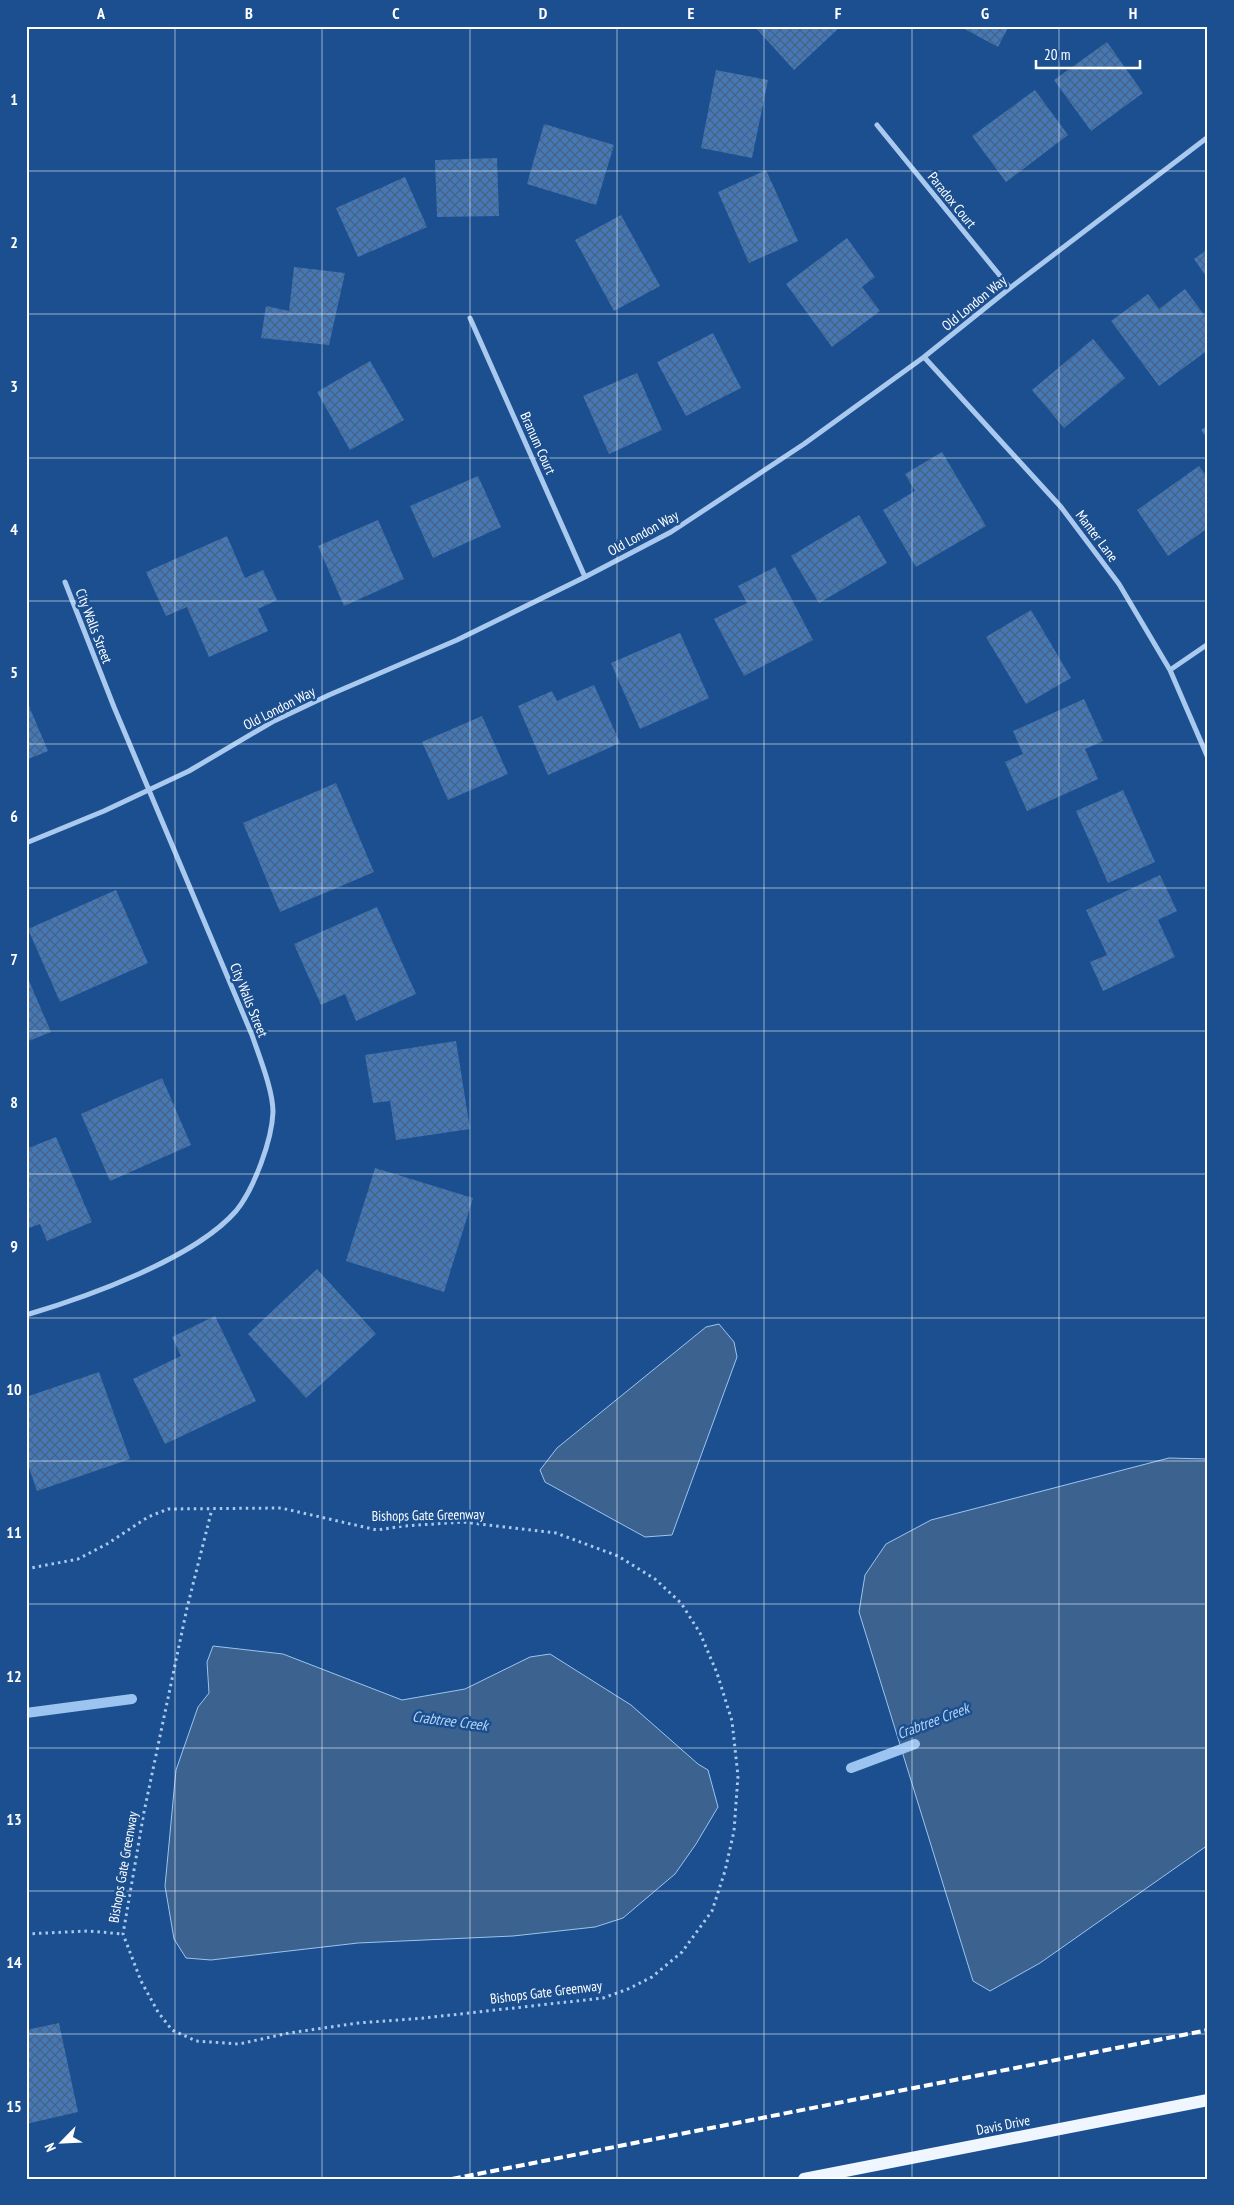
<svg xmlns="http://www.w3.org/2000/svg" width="1234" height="2205" font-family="'PT Sans Narrow',sans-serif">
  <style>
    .water { fill: #3c6290; stroke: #9cc4f0 }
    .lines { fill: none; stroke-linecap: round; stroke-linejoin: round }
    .stream { stroke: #9cc4f0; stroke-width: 10 }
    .building { fill: url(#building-cross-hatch) }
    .path { stroke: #a9c9ee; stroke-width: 3; stroke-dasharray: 2.5 4; stroke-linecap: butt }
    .minor { stroke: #a9c9ee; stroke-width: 5 }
    .primary { stroke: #f0f6ff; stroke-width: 12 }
    .rail { stroke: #fff; stroke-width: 4; stroke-dasharray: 9 4; stroke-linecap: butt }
    .grid { fill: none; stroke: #fff; stroke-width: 1; stroke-opacity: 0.55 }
    .labels { text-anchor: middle; stroke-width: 5; stroke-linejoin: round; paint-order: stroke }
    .street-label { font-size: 14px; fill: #fff; stroke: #1b4f8f }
    .water-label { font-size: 15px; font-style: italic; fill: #b5d3f5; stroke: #1b4f8f }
    .neatline { fill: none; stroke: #fff; stroke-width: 2 }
    .grid-label { font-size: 16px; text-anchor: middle; font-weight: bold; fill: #fff }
  </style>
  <defs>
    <pattern id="building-cross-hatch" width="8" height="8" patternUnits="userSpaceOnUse" patternTransform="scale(1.25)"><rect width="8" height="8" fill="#4478b7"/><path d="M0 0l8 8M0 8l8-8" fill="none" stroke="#486282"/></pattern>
  </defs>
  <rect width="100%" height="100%" fill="#1b4f8f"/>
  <path class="water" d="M 719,1324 L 734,1342 L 737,1357 L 672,1535 L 645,1537 L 545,1482 L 540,1470 L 557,1448 L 706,1327 Z
    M 1169,1458 L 1208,1459 L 1208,1845 L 1040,1963 L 990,1991 L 973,1981 L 859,1612 L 865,1575 L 886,1544 L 931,1520 Z
    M 213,1646 L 283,1654 L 402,1700 L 465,1689 L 530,1657 L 550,1654 L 631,1705 L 698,1764 L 708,1770 L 718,1807 L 696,1844 L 675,1874 L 623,1918 L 595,1927 L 513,1936 L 358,1943 L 211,1960 L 186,1958 L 174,1939 L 165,1886 L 176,1770 L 198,1707 L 209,1693 L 207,1662 Z"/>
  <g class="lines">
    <path class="stream" d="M 26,1713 L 132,1699
      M 851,1768 L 915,1744"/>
  </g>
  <path class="building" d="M 754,26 L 837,26 L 839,28 L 794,70 Z
    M 959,26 L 1009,26 L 998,47 Z
    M 1107,42 L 1143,93 L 1091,131 L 1054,80 Z
    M 716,70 L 768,80 L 752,158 L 701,148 Z
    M 1035,90 L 1068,135 L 1006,182 L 972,136 Z
    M 544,124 L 614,145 L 596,205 L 527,184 Z
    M 497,158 L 499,216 L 437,217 L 435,160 Z
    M 766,170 L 798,241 L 749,263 L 718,192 Z
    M 405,177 L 427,227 L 358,257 L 336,208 Z
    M 621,215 L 660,286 L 614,311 L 575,240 Z
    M 847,238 L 875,277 L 862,287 L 880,311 L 832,347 L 786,284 Z
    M 1208,249 L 1208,279 L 1194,259 Z
    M 294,267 L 345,273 L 329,345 L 261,338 L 266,306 L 289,311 Z
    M 1185,289 L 1208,320 L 1208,350 L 1159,386 L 1111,321 L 1148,294 L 1159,309 Z
    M 713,333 L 741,388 L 686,416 L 657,362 Z
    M 1093,339 L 1125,378 L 1064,428 L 1032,390 Z
    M 370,361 L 404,420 L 350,450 L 317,392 Z
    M 637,373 L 662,430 L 609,454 L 583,396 Z
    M 1208,425 L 1208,440 L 1201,430 Z
    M 942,452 L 986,526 L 916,567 L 883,510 L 915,491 L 905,474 Z
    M 1199,466 L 1208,478 L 1208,528 L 1168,556 L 1137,510 Z
    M 478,476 L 501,527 L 433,558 L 410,506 Z
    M 859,515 L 887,563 L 819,603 L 791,556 Z
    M 378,520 L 404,579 L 344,606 L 318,546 Z
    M 227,536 L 245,578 L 263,570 L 277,600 L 258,609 L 268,631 L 209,657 L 187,607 L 166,616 L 146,572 Z
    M 775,567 L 813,640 L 744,676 L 714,619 L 747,603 L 738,586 Z
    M 1031,610 L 1071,678 L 1026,704 L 986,637 Z
    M 680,633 L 709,698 L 640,729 L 611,663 Z
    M 594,685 L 620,743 L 548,775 L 518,706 L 552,691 L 557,701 Z
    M 26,699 L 48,751 L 26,760 Z
    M 1084,699 L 1103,741 L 1085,749 L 1098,779 L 1027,811 L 1005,762 L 1023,754 L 1013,731 Z
    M 482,716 L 508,774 L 448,800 L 422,742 Z
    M 336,783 L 374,872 L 280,912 L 243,823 Z
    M 1123,790 L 1155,862 L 1108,883 L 1076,811 Z
    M 1160,875 L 1177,911 L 1158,920 L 1175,957 L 1103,991 L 1090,962 L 1107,955 L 1086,910 Z
    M 116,890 L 148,963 L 60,1002 L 28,929 Z
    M 377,907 L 416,994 L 356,1021 L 345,994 L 321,1005 L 294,944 Z
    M 26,974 L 51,1032 L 26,1042 Z
    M 456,1041 L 470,1129 L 396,1140 L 390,1101 L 373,1103 L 365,1055 Z
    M 162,1078 L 191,1145 L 110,1181 L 81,1114 Z
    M 56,1137 L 92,1222 L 47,1241 L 40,1224 L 26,1229 L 26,1149 Z
    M 375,1168 L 473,1198 L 444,1292 L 346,1261 Z
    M 317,1269 L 376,1334 L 306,1398 L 248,1334 Z
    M 215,1316 L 256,1401 L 165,1444 L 133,1379 L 181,1356 L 172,1337 Z
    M 99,1372 L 130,1459 L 37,1491 L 26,1459 L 26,1397 Z
    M 59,2023 L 78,2112 L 26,2124 L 26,2030 Z"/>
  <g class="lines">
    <path class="path" d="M 26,1569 L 78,1559 L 107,1544 L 148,1517 L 168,1509 L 281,1508 L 377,1530 L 404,1526 L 463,1522 L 556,1533 L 618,1556 L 655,1579 L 681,1603 L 700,1633 L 717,1673 L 732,1721 L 738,1776 L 734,1831 L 725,1871 L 712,1911 L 682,1952 L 652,1977 L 628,1989 L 603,1998 L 424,2018 L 358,2023 L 289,2033 L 239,2044 L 196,2041 L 172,2030 L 158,2012 L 141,1981 L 123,1934 L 144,1812 L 187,1608 L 212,1509
      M 26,1934 L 88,1931 L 123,1934"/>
    <path class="minor" d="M 877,125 L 1010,288
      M 470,318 L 585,577
      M 924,357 L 1061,507 L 1119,584 L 1170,670 L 1208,758
      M 1170,670 L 1208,644
      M 26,843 L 104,811 L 189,771 L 272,722 L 329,695 L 457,640 L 585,577 L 671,532 L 804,444 L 924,357 L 1010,288 L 1208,137
      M 26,1315 C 87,1297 194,1259 236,1211 C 254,1189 272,1140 273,1112 C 273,1090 259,1056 252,1035 L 114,707 L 65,582"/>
    <path class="primary" d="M 804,2179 L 1208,2100"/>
    <path class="rail" d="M 452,2179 L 1208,2030"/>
  </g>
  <path class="grid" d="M 175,26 L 175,2179M 322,26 L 322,2179M 470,26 L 470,2179M 617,26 L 617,2179M 764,26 L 764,2179M 912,26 L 912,2179M 1059,26 L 1059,2179M 26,171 L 1208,171M 26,314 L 1208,314M 26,458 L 1208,458M 26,601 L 1208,601M 26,744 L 1208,744M 26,888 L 1208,888M 26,1031 L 1208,1031M 26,1174 L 1208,1174M 26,1318 L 1208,1318M 26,1461 L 1208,1461M 26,1604 L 1208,1604M 26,1748 L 1208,1748M 26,1891 L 1208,1891M 26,2034 L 1208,2034"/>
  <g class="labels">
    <g class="street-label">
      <text transform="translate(952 200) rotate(51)" y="5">Paradox Court</text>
      <text transform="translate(974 303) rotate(-39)" y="5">Old London Way</text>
      <text transform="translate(538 443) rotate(66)" y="5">Branum Court</text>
      <text transform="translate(643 533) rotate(-29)" y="5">Old London Way</text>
      <text transform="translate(1097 536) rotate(53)" y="5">Manter Lane</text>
      <text transform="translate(94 626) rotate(69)" y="5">City Walls Street</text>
      <text transform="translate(279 708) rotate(-27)" y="5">Old London Way</text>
      <text transform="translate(249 1000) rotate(68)" y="5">City Walls Street</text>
      <text transform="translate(428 1515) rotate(-1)" y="5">Bishops Gate Greenway</text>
      <text transform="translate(123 1867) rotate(-80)" y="5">Bishops Gate Greenway</text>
      <text transform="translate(546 1992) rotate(-7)" y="5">Bishops Gate Greenway</text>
      <text transform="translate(1003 2125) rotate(-11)" y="5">Davis Drive</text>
    </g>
    <g class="water-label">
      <text transform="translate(450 1721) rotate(7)" y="5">Crabtree Creek</text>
      <text transform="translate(933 1721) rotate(-21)" y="5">Crabtree Creek</text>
    </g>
  </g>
  <rect width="1234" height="2205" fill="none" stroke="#1b4f8f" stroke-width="55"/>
  <g transform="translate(62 2142) rotate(246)" stroke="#1b4f8f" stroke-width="4" paint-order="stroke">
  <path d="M0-4L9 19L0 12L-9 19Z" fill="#ffffff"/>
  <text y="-8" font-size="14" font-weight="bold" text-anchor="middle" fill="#ffffff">N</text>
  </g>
  <path d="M1036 60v8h104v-8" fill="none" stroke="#ffffff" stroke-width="2.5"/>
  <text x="1044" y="60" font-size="15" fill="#ffffff" stroke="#1b4f8f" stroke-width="4" paint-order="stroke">20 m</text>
  <rect x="28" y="28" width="1178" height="2150" class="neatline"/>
  <g class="grid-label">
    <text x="101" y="19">A</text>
    <text x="249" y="19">B</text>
    <text x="396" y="19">C</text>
    <text x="543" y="19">D</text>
    <text x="691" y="19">E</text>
    <text x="838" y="19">F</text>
    <text x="985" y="19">G</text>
    <text x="1133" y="19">H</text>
    <text x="14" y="105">1</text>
    <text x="14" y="248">2</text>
    <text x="14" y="392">3</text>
    <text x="14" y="535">4</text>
    <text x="14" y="678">5</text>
    <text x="14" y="822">6</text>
    <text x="14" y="965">7</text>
    <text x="14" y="1108">8</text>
    <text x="14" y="1252">9</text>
    <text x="14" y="1395">10</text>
    <text x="14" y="1538">11</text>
    <text x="14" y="1682">12</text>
    <text x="14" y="1825">13</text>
    <text x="14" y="1968">14</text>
    <text x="14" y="2112">15</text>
  </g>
</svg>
